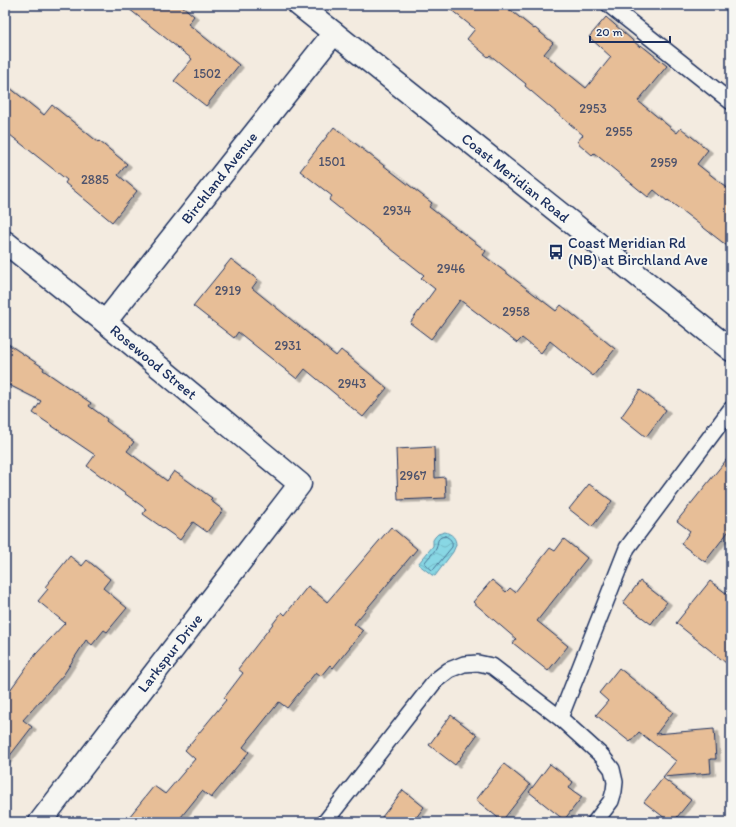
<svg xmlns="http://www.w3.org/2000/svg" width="736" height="827" font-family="Itim,sans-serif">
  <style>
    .water { fill: url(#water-waves); stroke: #5c94ae }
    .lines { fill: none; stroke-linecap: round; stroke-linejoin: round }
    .shore { stroke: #477294; stroke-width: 1 }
    .building { fill: #e7be97; stroke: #1b2f5e; filter: url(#shadow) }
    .service-casing { stroke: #1b2f5e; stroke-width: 18 }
    .minor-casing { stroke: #1b2f5e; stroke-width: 25 }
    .secondary-casing { stroke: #1b2f5e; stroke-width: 25 }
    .service { stroke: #f6f6f2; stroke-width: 15 }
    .minor { stroke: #f6f6f2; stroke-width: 22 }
    .secondary { stroke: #f6f6f2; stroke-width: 22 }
    .labels { text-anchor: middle; stroke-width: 4; stroke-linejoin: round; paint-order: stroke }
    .number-label { font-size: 13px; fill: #4e536c }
    .street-label { font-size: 15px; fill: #1b2f5e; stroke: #f6f6f2 }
    .poi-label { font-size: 15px; fill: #1b2f5e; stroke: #f6f6f2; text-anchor: start }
  </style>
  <defs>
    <pattern id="water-waves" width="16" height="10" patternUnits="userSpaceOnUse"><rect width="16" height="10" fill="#88d7e4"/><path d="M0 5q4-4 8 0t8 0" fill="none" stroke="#75b9c6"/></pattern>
    <filter id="shadow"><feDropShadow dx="4.5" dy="2.5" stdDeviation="0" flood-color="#0004"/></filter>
  </defs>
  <rect width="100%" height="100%" fill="#f3ebe0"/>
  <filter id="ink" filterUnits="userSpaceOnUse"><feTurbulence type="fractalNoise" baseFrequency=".025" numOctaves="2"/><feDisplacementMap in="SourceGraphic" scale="8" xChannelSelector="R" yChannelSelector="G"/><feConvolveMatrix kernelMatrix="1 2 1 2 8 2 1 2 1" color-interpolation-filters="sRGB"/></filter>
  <g filter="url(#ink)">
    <path class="water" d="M 445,532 C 452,534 456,538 456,545 L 453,552 L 435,576 L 432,575 L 418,564 L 433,546 L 433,540 L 435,537 L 438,534 Z"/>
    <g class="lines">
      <path class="shore" d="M 445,536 C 450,538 453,541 452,547 L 434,569 L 432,570 L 425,564 L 425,562 C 428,558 433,553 436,549 C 439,542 435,538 445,536 Z"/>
    </g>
    <path class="building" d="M 124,5 L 181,5 L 194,16 L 188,24 L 239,65 L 206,106 L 174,81 L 192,59 Z
      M 445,5 L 504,5 L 534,29 L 535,28 L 553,43 L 544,54 L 586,88 L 611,57 L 589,37 L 606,17 L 640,47 L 641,45 L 667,66 L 638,101 L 677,133 L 681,128 L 708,150 L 697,164 L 731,191 L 731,249 L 668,200 L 667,201 L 654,190 L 648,197 L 594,153 L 592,155 L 577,142 L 583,135 L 525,86 L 526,84 L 490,55 L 488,57 L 467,39 L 475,29 Z
      M 5,84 L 44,115 L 52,105 L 98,142 L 99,141 L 127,164 L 118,175 L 137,191 L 112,222 L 65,183 L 67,180 L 5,131 Z
      M 334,127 L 432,203 L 429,207 L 486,251 L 483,255 L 556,311 L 561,305 L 615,349 L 593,376 L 550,341 L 541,353 L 522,338 L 517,343 L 460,300 L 431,339 L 410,323 L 435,289 L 421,278 L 424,275 L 329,200 L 332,196 L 300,171 Z
      M 231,259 L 258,280 L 252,288 L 336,356 L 341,350 L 387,388 L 363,417 L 305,369 L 297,379 L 238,332 L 234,338 L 193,306 Z
      M 5,342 L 44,368 L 43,370 L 91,403 L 89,406 L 107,419 L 106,421 L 134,442 L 127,451 L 167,481 L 174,471 L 212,498 L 210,500 L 223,510 L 207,532 L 193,522 L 180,540 L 143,514 L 146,509 L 87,466 L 95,455 L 33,413 L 41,401 L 5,383 Z
      M 640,390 L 666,410 L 646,437 L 621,417 Z
      M 434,447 L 435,478 L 445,477 L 446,498 L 398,500 L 396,449 Z
      M 731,454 L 731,528 L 705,562 L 681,544 L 690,531 L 677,521 Z
      M 589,484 L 612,501 L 592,527 L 569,509 Z
      M 391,527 L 417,549 L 354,624 L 363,631 L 333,668 L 330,665 L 321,676 L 316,672 L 287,708 L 279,702 L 243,747 L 249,752 L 211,798 L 202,791 L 177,822 L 125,822 L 154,786 L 165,794 L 195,759 L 185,750 L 226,700 L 224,698 L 243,673 L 238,669 L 282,612 L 285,615 L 308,586 L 327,602 Z
      M 564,539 L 587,558 L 537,621 L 568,646 L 548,671 L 513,643 L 516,639 L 473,602 L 492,580 L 506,592 L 510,588 L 515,592 L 550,548 L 555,551 Z
      M 70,556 L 82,566 L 87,560 L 110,579 L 103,588 L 127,608 L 107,632 L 104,630 L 92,645 L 86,640 L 64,674 L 23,720 L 32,727 L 5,762 L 5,697 L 36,654 L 65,623 L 38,601 L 48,589 L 45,587 Z
      M 640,581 L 667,602 L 651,624 L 623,603 Z
      M 710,581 L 731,597 L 731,667 L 676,623 Z
      M 619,668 L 673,712 L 656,734 L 714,729 L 716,759 L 710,759 L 711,773 L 663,777 L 676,761 L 639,732 L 630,742 L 596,715 L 608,701 L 599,693 Z
      M 451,715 L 477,735 L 455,765 L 429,745 Z
      M 504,764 L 530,785 L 502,821 L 476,800 Z
      M 550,764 L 573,782 L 569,788 L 582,797 L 564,820 L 529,792 Z
      M 663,778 L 691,800 L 673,822 L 670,822 L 644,802 Z
      M 403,790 L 424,807 L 413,822 L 378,822 Z"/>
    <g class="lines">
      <g class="service-casing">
        <path id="service" d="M 609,5 L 731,102
          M 560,718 L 627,548 L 731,409
          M 325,822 L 436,680 L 449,670 L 464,664 L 478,663 L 492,666 L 560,718 L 602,756 L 612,769 L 615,782 L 614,791 L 611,801 L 595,822"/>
      </g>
      <g class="minor-casing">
        <g id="minor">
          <path id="s1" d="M 5,242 L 105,322 L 300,484 L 40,822"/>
          <path id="s2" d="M 105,322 L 334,33"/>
        </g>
      </g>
      <g class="secondary-casing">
        <g id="secondary">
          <path id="s3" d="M 299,5 L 731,350"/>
        </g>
      </g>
      <use href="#service" class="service"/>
      <use href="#minor" class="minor"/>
      <use href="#secondary" class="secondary"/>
    </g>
  </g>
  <defs>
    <g id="bus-bare" transform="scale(1.2)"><path d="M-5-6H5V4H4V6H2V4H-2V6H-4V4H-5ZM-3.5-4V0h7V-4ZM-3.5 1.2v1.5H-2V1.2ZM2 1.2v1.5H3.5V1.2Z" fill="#1b2f5e" stroke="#f6f6f2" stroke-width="2.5" paint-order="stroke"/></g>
  </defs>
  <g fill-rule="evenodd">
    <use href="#bus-bare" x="556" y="252"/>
  </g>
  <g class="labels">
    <g class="number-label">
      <text x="207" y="78">1502</text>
      <text x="593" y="113">2953</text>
      <text x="619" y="136">2955</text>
      <text x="332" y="166">1501</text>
      <text x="664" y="167">2959</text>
      <text x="95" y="184">2885</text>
      <text x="397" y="215">2934</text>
      <text x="451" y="273">2946</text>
      <text x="228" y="295">2919</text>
      <text x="516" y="316">2958</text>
      <text x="288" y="350">2931</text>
      <text x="352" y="388">2943</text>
      <text x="413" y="480">2967</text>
    </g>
    <g class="street-label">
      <text dy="5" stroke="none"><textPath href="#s2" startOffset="184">Birchland Avenue</textPath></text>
      <text dy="5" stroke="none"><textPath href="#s3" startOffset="277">Coast Meridian Road</textPath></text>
      <text dy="5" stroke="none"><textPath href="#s1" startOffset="191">Rosewood Street</textPath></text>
      <text transform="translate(170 653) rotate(-52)" y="5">Larkspur Drive</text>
    </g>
    <g class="poi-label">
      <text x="568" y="248">Coast Meridian Rd<tspan x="568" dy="17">(NB) at Birchland Ave</tspan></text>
    </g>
  </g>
  <rect width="736" height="827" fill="none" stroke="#f6f6f2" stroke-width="20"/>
  <rect x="10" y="10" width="716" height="807" fill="none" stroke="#1b2f5e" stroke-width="1.5" filter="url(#ink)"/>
  <path d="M590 36v6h80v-6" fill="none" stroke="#1b2f5e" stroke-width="2"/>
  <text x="596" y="36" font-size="12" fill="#1b2f5e" stroke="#f6f6f2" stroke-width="3" paint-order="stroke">20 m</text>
</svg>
